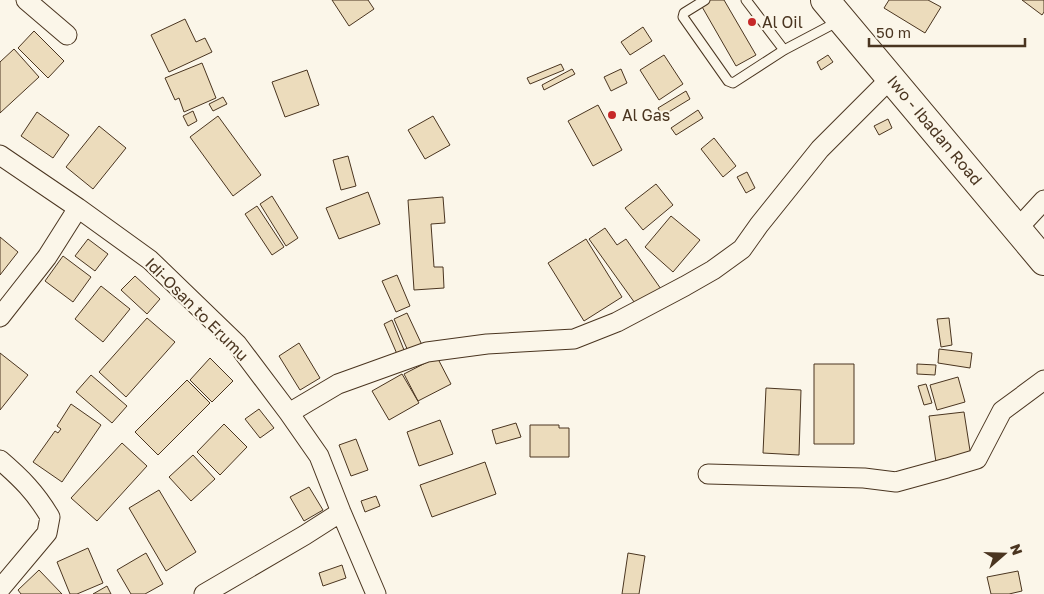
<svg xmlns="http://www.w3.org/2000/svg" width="1044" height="594" font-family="'Golos Text',sans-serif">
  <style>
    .building { fill: #ecdcbc; stroke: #4a3520 }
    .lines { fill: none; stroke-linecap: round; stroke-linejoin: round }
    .lane-casing { stroke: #4a3520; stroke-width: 11 }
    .street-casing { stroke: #4a3520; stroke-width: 21 }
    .primary-casing { stroke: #4a3520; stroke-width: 30 }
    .lane { stroke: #fbf6e9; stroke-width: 9 }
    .street { stroke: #fbf6e9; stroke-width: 19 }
    .primary { stroke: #fbf6e9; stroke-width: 28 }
    .poi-dot { fill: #c62828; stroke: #fbf6e9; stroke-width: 2 }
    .labels { text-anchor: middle; stroke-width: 4; stroke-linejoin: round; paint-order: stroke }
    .poi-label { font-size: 16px; fill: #4a3520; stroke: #fbf6e9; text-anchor: start }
    .street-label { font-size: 16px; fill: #4a3520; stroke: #fbf6e9 }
  </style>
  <rect width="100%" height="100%" fill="#fbf6e9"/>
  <path class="building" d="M 332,0 L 368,0 L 374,9 L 349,26 Z
    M 710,0 L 724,0 L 756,55 L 736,66 L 701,5 Z
    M 889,0 L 928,0 L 941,7 L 925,33 L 884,8 Z
    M 1022,0 L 1044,0 L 1044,12 L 1042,15 Z
    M 185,19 L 196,42 L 205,38 L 212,52 L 169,72 L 151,35 Z
    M 643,27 L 652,41 L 630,55 L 621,42 Z
    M 34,31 L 64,61 L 48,78 L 18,48 Z
    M 14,49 L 39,77 L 0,113 L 0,62 Z
    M 664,55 L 683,84 L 659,100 L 640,70 Z
    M 828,55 L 833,62 L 821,70 L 817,62 Z
    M 202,63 L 216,98 L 184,112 L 179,98 L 175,100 L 165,78 Z
    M 561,64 L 564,70 L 530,84 L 527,78 Z
    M 572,69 L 575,74 L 544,90 L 542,85 Z
    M 621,69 L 627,83 L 611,91 L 604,77 Z
    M 307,70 L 319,105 L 285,117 L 272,82 Z
    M 686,91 L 690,99 L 662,116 L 658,108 Z
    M 223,97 L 227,104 L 213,111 L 209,104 Z
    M 598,105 L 622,150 L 593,166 L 568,121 Z
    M 698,110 L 703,118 L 676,135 L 671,128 Z
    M 193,111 L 197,121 L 188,126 L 183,116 Z
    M 37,112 L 69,135 L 53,158 L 21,136 Z
    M 218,116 L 261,175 L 233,196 L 190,137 Z
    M 433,116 L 450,145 L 425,159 L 408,130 Z
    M 888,119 L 892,128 L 879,135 L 874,126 Z
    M 99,126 L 126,148 L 93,189 L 66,167 Z
    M 714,138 L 736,166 L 723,177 L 701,149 Z
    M 348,156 L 356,186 L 341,190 L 333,160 Z
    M 747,172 L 755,188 L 746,193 L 737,177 Z
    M 656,184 L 673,205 L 643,230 L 625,208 Z
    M 368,192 L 380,224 L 339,239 L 326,208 Z
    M 272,196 L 298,238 L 286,246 L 260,204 Z
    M 443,197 L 445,223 L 431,224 L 434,267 L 443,267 L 444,288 L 414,290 L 408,200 Z
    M 257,206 L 284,247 L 272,255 L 245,214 Z
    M 671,216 L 700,240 L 673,272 L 645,247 Z
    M 605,228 L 617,245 L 626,239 L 661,289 L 637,306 L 589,239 Z
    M 0,237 L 18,252 L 0,275 Z
    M 88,239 L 108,254 L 95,271 L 75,256 Z
    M 586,239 L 622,297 L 584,321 L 548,263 Z
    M 63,256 L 91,277 L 73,302 L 45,281 Z
    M 397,275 L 410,306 L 396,312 L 382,281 Z
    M 135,276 L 160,299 L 147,314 L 121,290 Z
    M 101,286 L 130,309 L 103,342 L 75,319 Z
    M 407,313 L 422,345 L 408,351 L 394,319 Z
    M 147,318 L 175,342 L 126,397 L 99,372 Z
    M 949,318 L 952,345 L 941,347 L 937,319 Z
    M 392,320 L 404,350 L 397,354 L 384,324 Z
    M 299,343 L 320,378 L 300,390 L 279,356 Z
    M 939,349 L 972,353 L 970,368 L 938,363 Z
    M 0,353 L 28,375 L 0,410 Z
    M 437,357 L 451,384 L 418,401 L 404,374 Z
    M 210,358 L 233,381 L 212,402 L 190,380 Z
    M 814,364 L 854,364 L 854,444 L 814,444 Z
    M 917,364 L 936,365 L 935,375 L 917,374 Z
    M 402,374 L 419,403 L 389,420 L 372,391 Z
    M 91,375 L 127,406 L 112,423 L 76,392 Z
    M 958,377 L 965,402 L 937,410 L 930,385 Z
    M 187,380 L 210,403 L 158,455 L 135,432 Z
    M 926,384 L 932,403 L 924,405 L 918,386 Z
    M 766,388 L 801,390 L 799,455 L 763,453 Z
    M 71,404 L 101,425 L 62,482 L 33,462 L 55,431 L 58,433 L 61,429 L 57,426 Z
    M 259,409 L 274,428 L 260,438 L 245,419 Z
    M 964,412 L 971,457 L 936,462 L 929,416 Z
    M 440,420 L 453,454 L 419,466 L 407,432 Z
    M 516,423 L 521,437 L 496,444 L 492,430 Z
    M 224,424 L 247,447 L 220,475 L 197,452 Z
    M 530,425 L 559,425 L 559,428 L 569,428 L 569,457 L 530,457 Z
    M 356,439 L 368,470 L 351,476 L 339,445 Z
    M 122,443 L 147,466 L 97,521 L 71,498 Z
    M 193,455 L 215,479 L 191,501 L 169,477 Z
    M 485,462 L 496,494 L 432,517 L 420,485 Z
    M 309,487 L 323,510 L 304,521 L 290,497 Z
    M 159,490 L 196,552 L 166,571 L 129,508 Z
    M 376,496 L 380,506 L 365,512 L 361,501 Z
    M 88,548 L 103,583 L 77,594 L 70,594 L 57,562 Z
    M 146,553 L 163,584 L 145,594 L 131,594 L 117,570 Z
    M 628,553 L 645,556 L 639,594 L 622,594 Z
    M 342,565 L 346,578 L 323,586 L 319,573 Z
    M 39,570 L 62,594 L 21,594 L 18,590 Z
    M 1018,571 L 1022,591 L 1009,594 L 991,594 L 987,577 Z
    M 107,586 L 111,594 L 93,594 Z"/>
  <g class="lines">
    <g class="lane-casing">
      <path id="lane" d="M 705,0 L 684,13 L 683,17 L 728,81 L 733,83 L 784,50 L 839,21
        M 746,0 L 784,50"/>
    </g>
    <g class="street-casing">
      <path id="street" d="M 26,0 L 67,35
        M 0,155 L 78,208 L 150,260 L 237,344 L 289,413 L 319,456 L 341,512 L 376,594
        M 1018,228 L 1044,200
        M 0,317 L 47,257 L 78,208
        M 289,413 L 338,384 L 427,352 L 487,344 L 574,339 L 617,322 L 685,286 L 713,270 L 742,249 L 759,225 L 820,149 L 891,78
        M 0,460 C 21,478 36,493 50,517 L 47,533 L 0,589
        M 708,474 L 864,478 L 896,482 L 947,468 L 977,459 L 1002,411 L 1044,380
        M 204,594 L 305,535 L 341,512"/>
    </g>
    <g class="primary-casing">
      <path id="primary" d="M 825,0 L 1044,261"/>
    </g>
    <use href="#lane" class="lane"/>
    <use href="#street" class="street"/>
    <use href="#primary" class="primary"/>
  </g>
  <g class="poi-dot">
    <circle cx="752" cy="22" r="5"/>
    <circle cx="612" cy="115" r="5"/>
  </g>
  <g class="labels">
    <g class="poi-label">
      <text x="762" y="28">Al Oil</text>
      <text x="622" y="121">Al Gas</text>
    </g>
    <g class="street-label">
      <text transform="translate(935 130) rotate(50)" y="6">Iwo - Ibadan Road</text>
      <text transform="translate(197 309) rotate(45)" y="6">Idi-Osan to Erumu</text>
    </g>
  </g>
  <g transform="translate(1004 554) rotate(70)" stroke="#fbf6e9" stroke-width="4" paint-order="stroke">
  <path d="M0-4L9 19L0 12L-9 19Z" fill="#4a3520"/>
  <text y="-8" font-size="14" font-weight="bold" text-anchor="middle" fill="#4a3520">N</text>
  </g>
  <path d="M869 38v8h156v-8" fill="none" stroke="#4a3520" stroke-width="2.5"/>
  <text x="876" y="38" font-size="15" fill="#4a3520" stroke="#fbf6e9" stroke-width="4" paint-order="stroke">50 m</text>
</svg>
